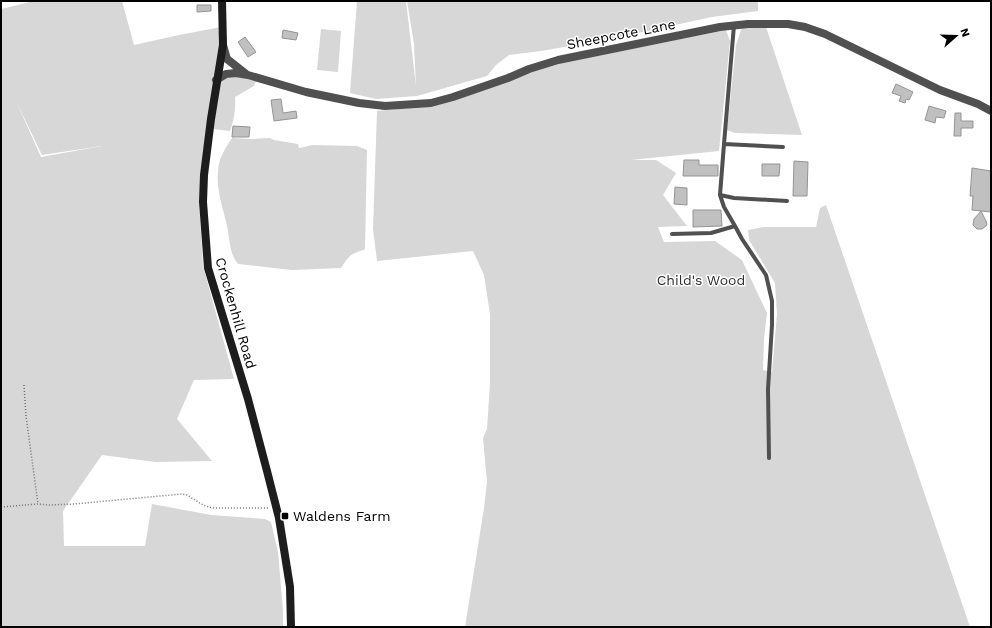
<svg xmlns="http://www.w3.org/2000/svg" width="992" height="628" font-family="'Work Sans',sans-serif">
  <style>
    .green { fill: #d7d7d7; fill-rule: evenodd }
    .building { fill: #c0c0c0; stroke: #949494 }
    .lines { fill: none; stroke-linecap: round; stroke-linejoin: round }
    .path { stroke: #727272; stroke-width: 1.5; stroke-dasharray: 1 2; stroke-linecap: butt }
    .service { stroke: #505050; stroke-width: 4 }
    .minor { stroke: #505050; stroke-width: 8 }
    .secondary { stroke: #1d1d1d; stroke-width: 8 }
    .poi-dot { fill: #000; stroke: #fff; stroke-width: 1.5 }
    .labels { text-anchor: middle; stroke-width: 3; stroke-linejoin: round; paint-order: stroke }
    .street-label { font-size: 14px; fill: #000; stroke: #fff }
    .park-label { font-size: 14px; fill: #2e2e2e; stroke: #fff }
    .poi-label { font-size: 14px; fill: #000; stroke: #fff; text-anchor: start }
  </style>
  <rect width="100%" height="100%" fill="#fff"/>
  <path class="green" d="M 34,1 L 122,1 L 134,45 L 179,35 L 221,27 L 222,45 L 199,202 L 203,266 L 234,379 L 194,380 L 177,419 L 212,461 L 155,462 L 102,455 L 63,511 L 64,546 L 145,546 L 152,504 L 211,515 L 265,519 L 271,522 L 278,552 L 283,610 L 283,627 L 1,627 L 1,9 ZM 16,101 L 42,155 L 102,146 L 41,157 Z
    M 357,1 L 406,1 L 416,86 L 414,44 L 407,1 L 758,1 L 758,11 L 712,17 L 610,39 L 541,51 L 509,55 L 496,65 L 487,76 L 417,96 L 376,99 L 350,93 Z
    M 742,27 L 766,27 L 802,135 L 735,133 L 727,130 L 736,45 Z
    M 321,29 L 341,31 L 338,72 L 317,70 Z
    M 726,30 L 730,41 L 719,151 L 631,160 L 656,160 L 676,173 L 663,195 L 687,226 L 658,227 L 664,242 L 715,241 L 742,260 L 767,313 L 764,339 L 763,370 L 772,372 L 777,314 L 775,283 L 749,240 L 748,230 L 763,227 L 816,227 L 820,208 L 826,205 L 970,627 L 465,627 L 484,508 L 487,482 L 483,438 L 487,429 L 490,383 L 490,314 L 484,275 L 473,251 L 377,261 L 373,229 L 377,111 L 438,105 L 507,81 L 546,66 Z
    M 236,76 L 256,81 L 254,86 L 235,97 C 236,109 234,120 230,131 L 213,129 L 218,82 L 227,77 Z
    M 232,138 L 250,139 L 270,138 L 274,140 L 298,144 L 299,148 L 304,147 L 312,145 L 357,146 L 367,150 L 365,249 C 362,251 359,251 355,253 C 348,256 345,262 341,268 L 292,270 L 238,264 C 229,253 230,239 227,226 C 223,207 216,190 218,171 C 219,157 225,149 232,138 Z"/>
  <path class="building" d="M 197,5 L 211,5 L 211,11 L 197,12 Z
    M 283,30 L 298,33 L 296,40 L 282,38 Z
    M 245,37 L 256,52 L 248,57 L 238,42 Z
    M 896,84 L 913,92 L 909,100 L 906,99 L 905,103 L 899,101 L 901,96 L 892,93 Z
    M 281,99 L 283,113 L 296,111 L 297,118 L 274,121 L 271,100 Z
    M 929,106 L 946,111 L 944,118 L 936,117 L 935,123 L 925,120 Z
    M 955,113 L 961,113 L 961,121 L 973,121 L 973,128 L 961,128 L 961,136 L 954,136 Z
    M 233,126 L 250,127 L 249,137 L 232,137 Z
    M 684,160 L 699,160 L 699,165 L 718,165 L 718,176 L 683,176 Z
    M 794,161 L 808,162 L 807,196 L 793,196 Z
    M 762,164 L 780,164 L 779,176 L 762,176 Z
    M 972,168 L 991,171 L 991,212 L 981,211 L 986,221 L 987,224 L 986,226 L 982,229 L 977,229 L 973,225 L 974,219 L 981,211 L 972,210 L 973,196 L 970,196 Z
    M 675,187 L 687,188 L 687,205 L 674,204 Z
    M 693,210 L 721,210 L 722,226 L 693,227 Z"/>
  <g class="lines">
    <path class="path" d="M 24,385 L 26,416 L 38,504
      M 1,507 L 38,504 L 49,505 L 74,504 L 182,494 L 187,495 L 203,505 L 212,508 L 269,508"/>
    <path class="service" d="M 734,25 L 724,144 L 720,195 L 724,207 L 735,226 L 742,239 L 766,275 L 772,301 L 772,325 L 768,389 L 769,458
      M 724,144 L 783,147
      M 720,195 L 734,198 L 787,201
      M 672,234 L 711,233 L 735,226"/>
    <path class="minor" d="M 223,45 L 227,59 L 246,74
      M 216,80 L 226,74 L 236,73 L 248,75 L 306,92 L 359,103 L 385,106 L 431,103 L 453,97 L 508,78 L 529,69 L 558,60 L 720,27 L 748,24 L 788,24 L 805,27 L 825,34 L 940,90 L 978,104 L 991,111"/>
    <path class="secondary" d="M 222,1 L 223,45 L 211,119 L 204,175 L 203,202 L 208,268 L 248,399 L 267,471 L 279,518 L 290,587 L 291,627"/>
  </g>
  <rect class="poi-dot" x="281" y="512" width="8" height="8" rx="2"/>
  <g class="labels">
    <g class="street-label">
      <text transform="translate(621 34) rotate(-11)" y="5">Sheepcote Lane</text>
      <text transform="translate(236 313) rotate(74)" y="5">Crockenhill Road</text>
    </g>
    <g class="park-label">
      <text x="701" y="285">Child's Wood</text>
    </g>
    <g class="poi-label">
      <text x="293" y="521">Waldens Farm</text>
    </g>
  </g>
  <rect width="992" height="628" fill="none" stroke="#000000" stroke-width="4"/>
  <g transform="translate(956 36) rotate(70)" stroke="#ffffff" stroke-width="3" paint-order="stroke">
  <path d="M0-3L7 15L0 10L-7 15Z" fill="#000000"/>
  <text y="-6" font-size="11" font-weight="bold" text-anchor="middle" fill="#000000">N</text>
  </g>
</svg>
